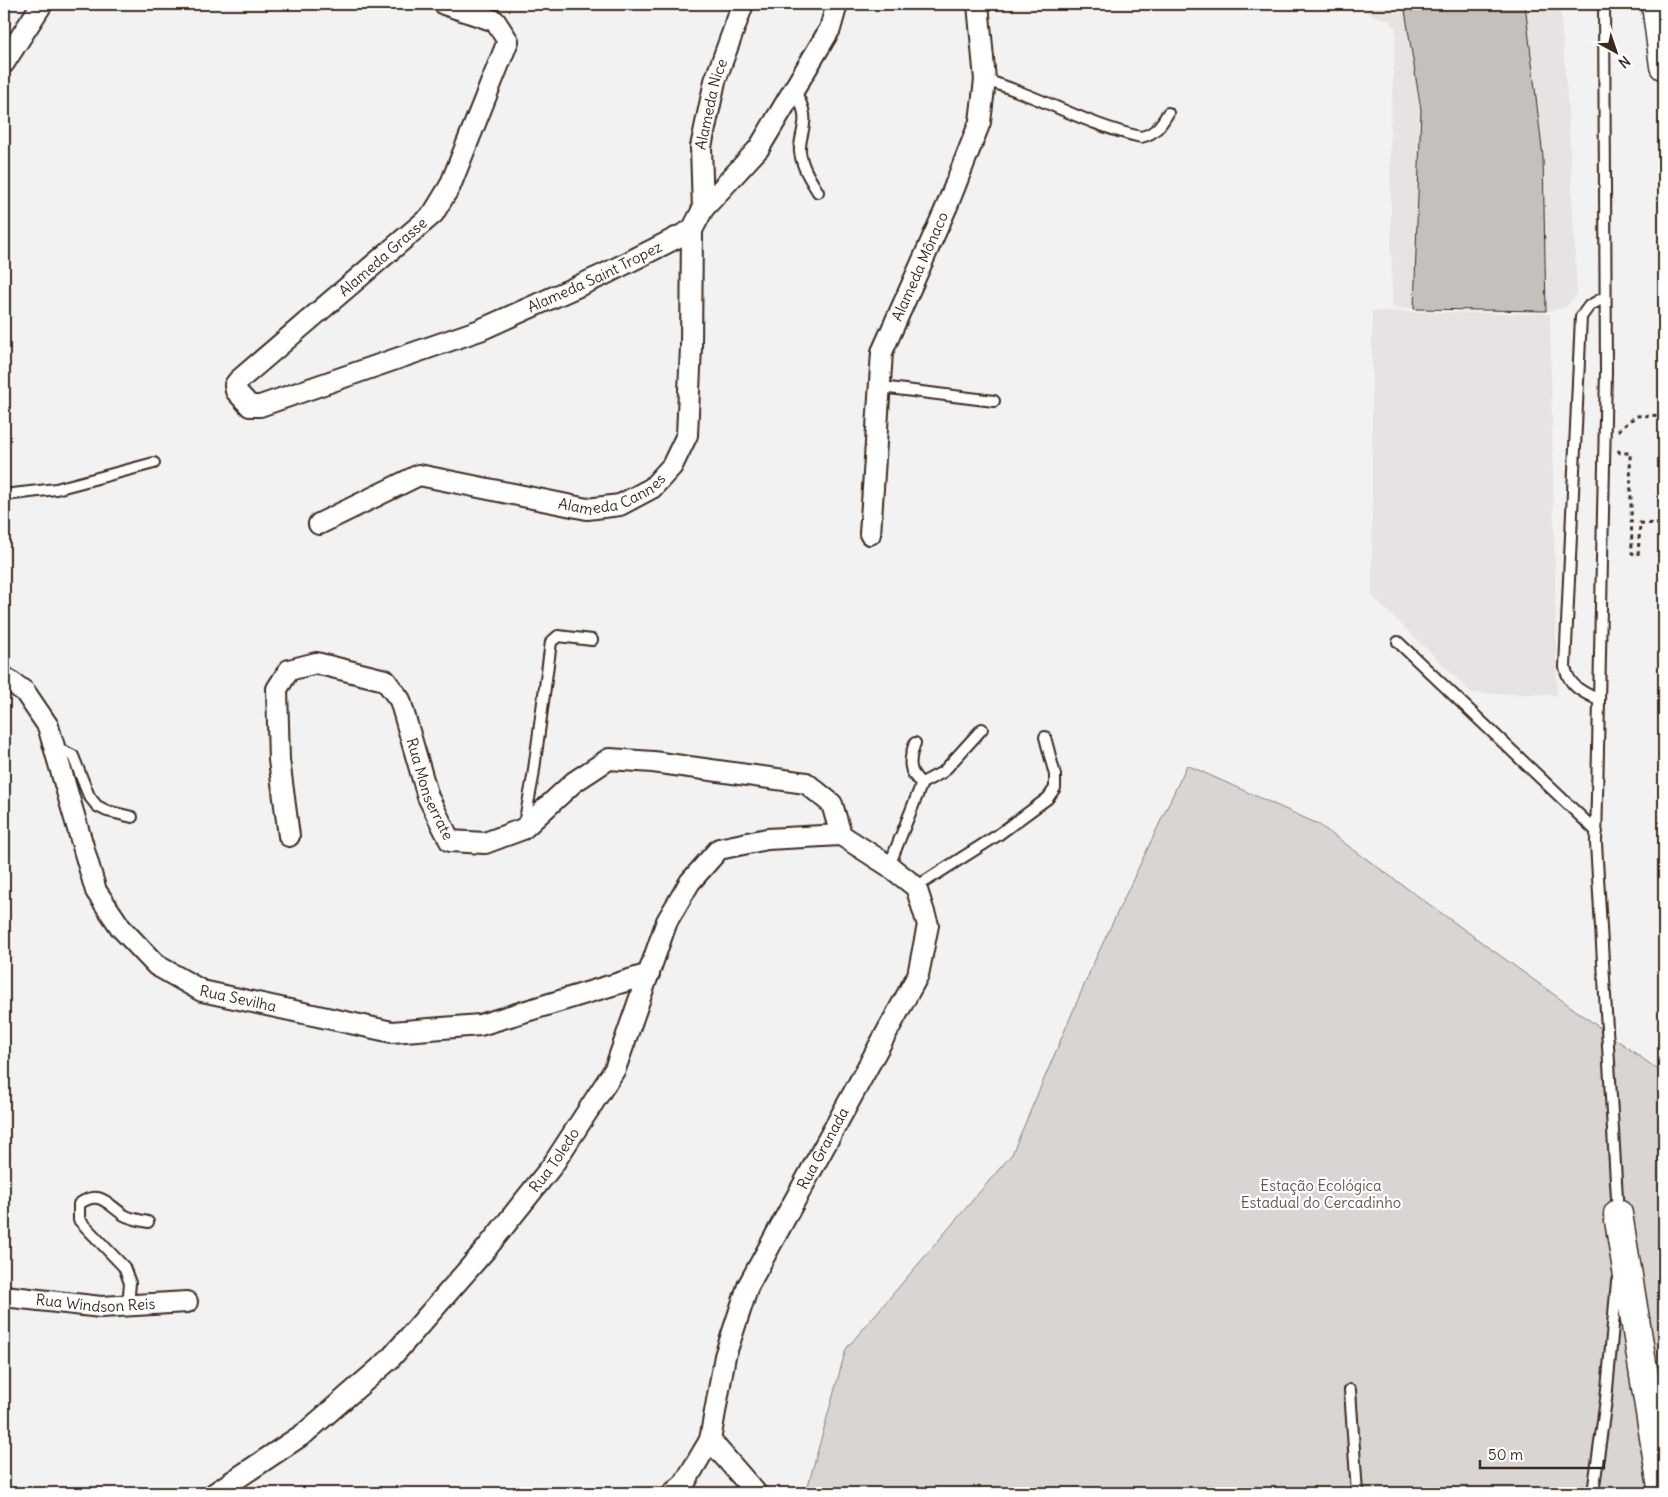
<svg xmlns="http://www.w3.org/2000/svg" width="1668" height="1497" font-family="Delius,sans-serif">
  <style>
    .built { fill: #e6e3e2 }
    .green { fill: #d8d5d2; stroke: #8a8078 }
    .building { fill: #c6c0bd; stroke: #3b2a1e }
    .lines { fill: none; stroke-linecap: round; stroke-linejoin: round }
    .service-casing { stroke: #3b2a1e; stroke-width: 14 }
    .minor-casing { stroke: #3b2a1e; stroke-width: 24 }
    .motorway-casing { stroke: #3b2a1e; stroke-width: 31 }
    .path { stroke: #3b2a1e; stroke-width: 3; stroke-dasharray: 4 4; stroke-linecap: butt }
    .service { stroke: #fff; stroke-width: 10 }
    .minor { stroke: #fff; stroke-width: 20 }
    .motorway { stroke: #fff; stroke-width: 28 }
    .labels { text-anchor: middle; stroke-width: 4.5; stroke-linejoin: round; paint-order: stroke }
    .street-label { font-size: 15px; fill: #3b2a1e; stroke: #fff }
    .park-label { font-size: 15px; fill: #62554b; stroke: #fff }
  </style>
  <rect width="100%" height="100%" fill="#f3f2f2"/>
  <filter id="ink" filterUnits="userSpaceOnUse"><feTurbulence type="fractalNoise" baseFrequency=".02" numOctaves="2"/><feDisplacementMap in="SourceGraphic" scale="10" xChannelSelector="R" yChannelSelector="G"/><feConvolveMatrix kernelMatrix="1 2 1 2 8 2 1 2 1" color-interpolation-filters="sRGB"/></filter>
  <g filter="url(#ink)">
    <path class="built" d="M 1360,4 L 1560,4 L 1568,109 L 1577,294 L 1565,308 L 1546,311 L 1392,308 L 1390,131 L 1396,28 L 1389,20 L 1369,14 Z
      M 1372,311 L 1550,314 L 1557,695 L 1472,693 L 1372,596 Z"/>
    <path class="green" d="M 1187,765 L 1318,824 L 1664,1074 L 1664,1493 L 806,1493 L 846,1349 L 1012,1154 L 1094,962 Z"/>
    <path class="building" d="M 1404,4 L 1525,4 L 1543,157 L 1546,311 L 1414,309 L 1421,110 Z"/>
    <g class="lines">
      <g class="service-casing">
        <path id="service" d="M 1604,4 L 1606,371 L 1596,843 L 1618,1215
          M 985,80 C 1038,95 1086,125 1141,137 C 1155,134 1161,125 1168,113
          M 795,90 C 800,102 806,111 804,124 C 803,133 799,143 800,152 C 802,167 810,179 818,192
          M 881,387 L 994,401
          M 4,495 L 56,489 L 154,463
          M 1398,642 L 1597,832
          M 1599,700 C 1583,692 1569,687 1565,667 L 1581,317 L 1589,306 L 1605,297
          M 915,743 C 909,759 907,773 922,783 L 943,772 L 982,729
          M 54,746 L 73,756 L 89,796 L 97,806 L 107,811 L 132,817
          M 524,825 L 533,777 L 551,642 L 558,636 L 592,640
          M 889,866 L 922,783
          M 916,887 L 998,835 L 1048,798 L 1055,788 L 1055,775 L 1045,737
          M 128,1305 L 130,1283 L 124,1267 L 79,1220 L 79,1204 C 100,1189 107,1204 124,1215 C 131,1219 140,1220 148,1222
          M 1350,1390 L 1357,1493
          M 1593,1493 L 1606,1400 L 1617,1282"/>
      </g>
      <g class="minor-casing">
        <g id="minor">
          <path id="s1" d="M 444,4 L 495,21 L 508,41 L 450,186 L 433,214 L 239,380 L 235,385 L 236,391 L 250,406 L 260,406 L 480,330 L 603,275 L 692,230 L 703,209 L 759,148 L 830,29 L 837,4"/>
          <path d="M 4,63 L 42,4"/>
          <path id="s2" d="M 703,209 L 701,147 L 715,81 L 743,4"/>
          <path id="s3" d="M 319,524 L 419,475 L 587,509 L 620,505 L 652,488 L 672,466 L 687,435 L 691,347 L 692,230"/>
          <path id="s4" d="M 870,534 L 882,352 L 947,206 L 980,122 L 985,80 L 978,4"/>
          <path id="s5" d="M 4,677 L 25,692 L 48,726 L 96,891 L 121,928 L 156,965 L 202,991 L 392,1032 L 480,1025 L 649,974"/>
          <path id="s6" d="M 289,836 L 279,760 L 277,689 L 289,670 L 316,663 L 385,680 L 400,700 L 428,797 L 450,841 L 485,843 L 523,829 L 574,782 L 609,759 L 653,762 L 806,783 L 832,804 L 841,835"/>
          <path id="s7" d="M 4,1296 L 101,1307 L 187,1302"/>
          <path d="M 710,1440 L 756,1493"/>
          <path id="s8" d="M 215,1493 L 305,1433 L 389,1360 L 486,1249 L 552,1166 L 615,1069 L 667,921 L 690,882 L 719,849 L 767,839 L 841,835"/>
          <path id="s9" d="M 673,1493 L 684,1484 L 710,1440 L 725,1356 L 748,1286 L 918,975 L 928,925 L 916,887 L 889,866 L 841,835"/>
        </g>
      </g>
      <g class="motorway-casing">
        <path id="motorway" d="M 1656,4 L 1664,66
          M 1618,1214 L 1663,1493"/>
      </g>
      <path class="path" d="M 1618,431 L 1636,416 L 1664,415
        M 1618,450 L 1620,453 L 1630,453 L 1632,553 L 1638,555 L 1640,523 L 1664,524"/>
      <use href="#service" class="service"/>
      <use href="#minor" class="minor"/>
      <use href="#motorway" class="motorway"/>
    </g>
  </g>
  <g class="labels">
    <g class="street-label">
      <text dy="5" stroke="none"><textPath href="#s2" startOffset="106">Alameda Nice</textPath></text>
      <text transform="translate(383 257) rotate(-41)" y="5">Alameda Grasse</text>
      <text dy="5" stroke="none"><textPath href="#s4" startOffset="276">Alameda Mônaco</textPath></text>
      <text dy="5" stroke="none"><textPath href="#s1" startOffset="924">Alameda Saint Tropez</textPath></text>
      <text dy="5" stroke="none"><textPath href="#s3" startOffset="311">Alameda Cannes</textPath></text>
      <text dy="5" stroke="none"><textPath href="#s6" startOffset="388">Rua Monserrate</textPath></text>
      <text dy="5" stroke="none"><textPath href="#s5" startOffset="424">Rua Sevilha</textPath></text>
      <text dy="5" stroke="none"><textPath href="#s9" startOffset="381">Rua Granada</textPath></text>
      <text dy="5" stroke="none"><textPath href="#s8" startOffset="479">Rua Toledo</textPath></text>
      <text dy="5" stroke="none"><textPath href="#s7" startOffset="92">Rua Windson Reis</textPath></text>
    </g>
    <g class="park-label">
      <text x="1321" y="1191">Estação Ecológica<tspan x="1321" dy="17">Estadual do Cercadinho</tspan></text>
    </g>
  </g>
  <rect width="1668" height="1497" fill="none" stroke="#fff" stroke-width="20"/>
  <rect x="10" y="10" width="1648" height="1477" fill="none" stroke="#3b2a1e" stroke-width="2" filter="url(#ink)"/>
  <g transform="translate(1616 52) rotate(140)" stroke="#ffffff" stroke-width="4" paint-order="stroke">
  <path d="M0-4L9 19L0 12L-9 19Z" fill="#3b2a1e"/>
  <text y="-8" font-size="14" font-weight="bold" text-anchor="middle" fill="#3b2a1e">N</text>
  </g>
  <path d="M1480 1460v8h124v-8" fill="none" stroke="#3b2a1e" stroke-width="2.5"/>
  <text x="1488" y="1460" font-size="15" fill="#3b2a1e" stroke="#ffffff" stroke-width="4" paint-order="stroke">50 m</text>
</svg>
